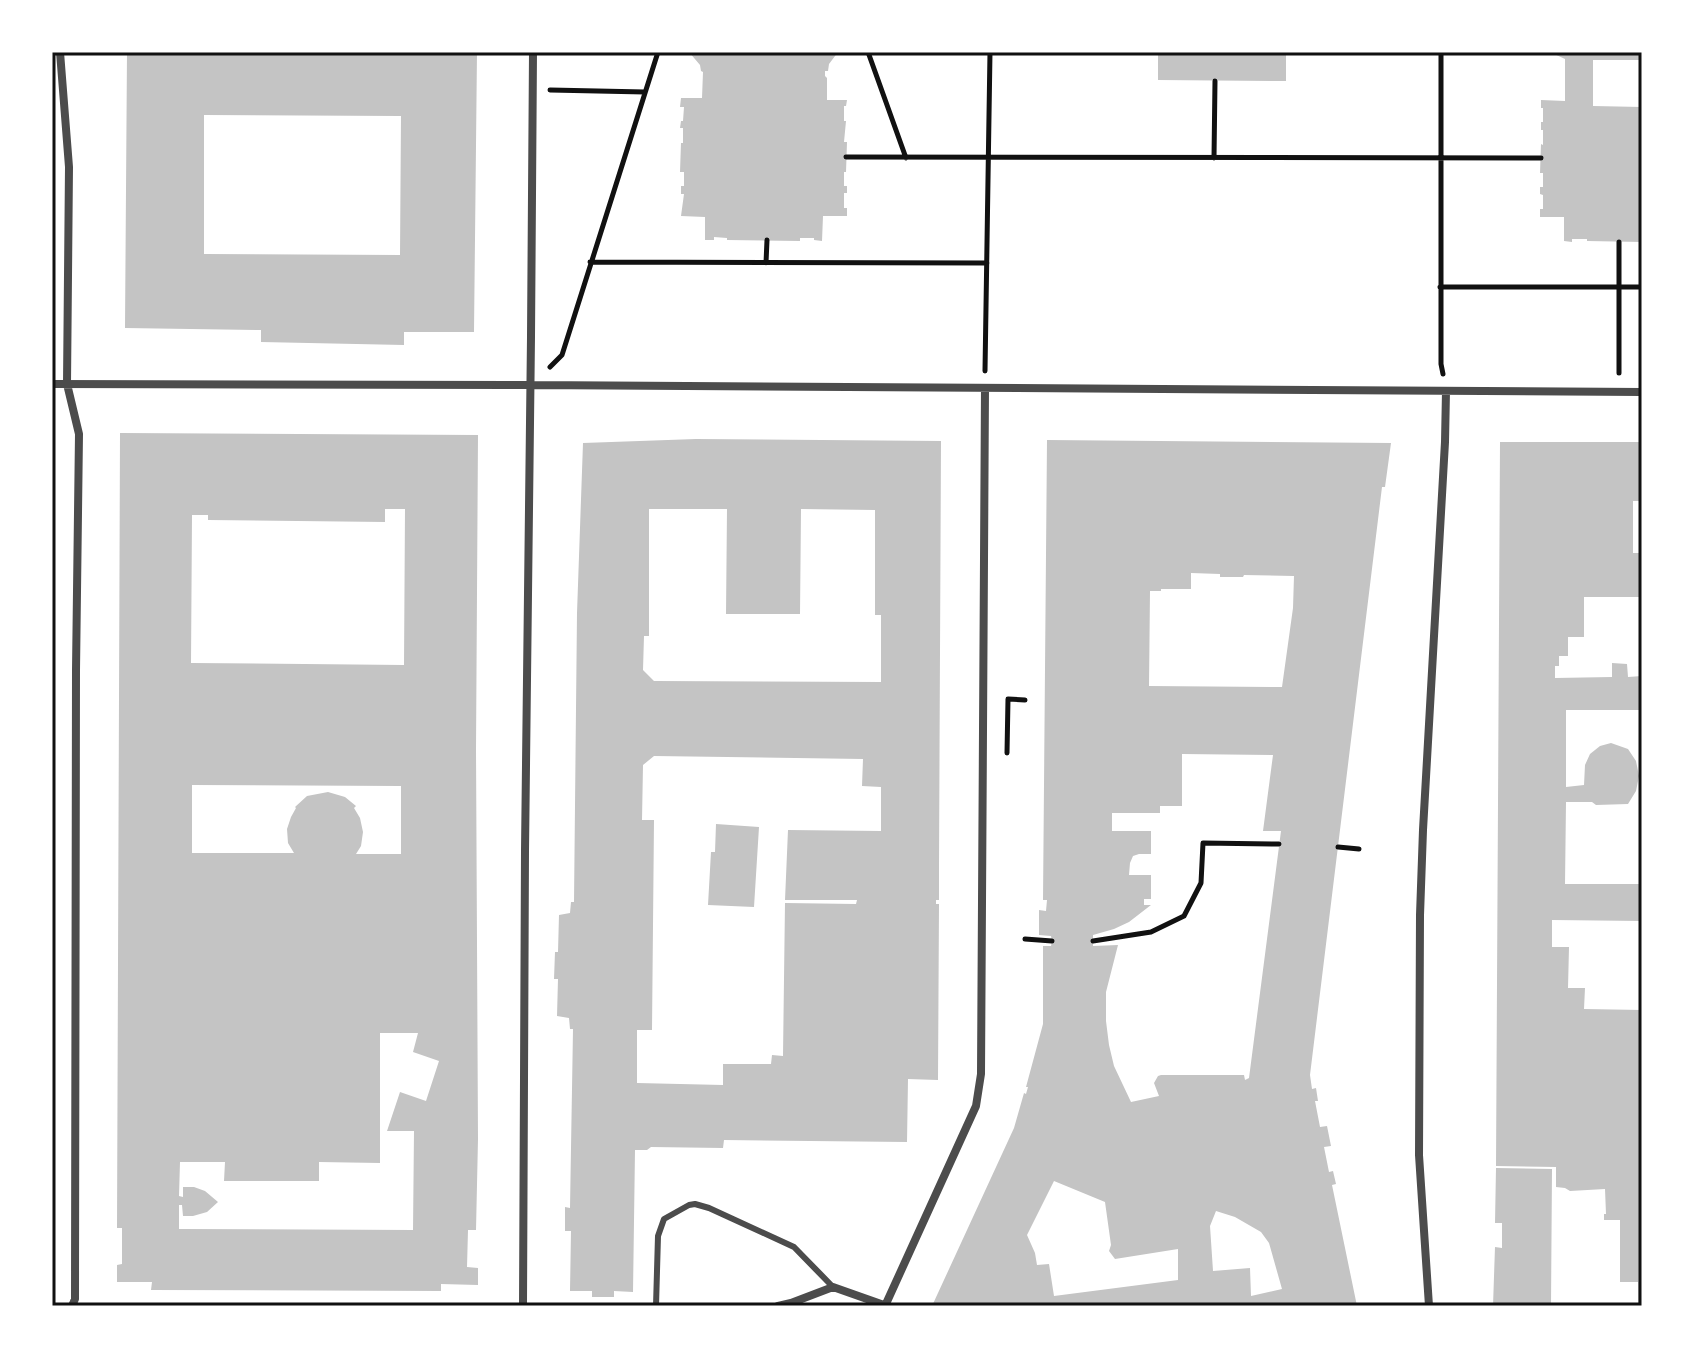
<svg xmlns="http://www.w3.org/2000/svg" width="1694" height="1358" font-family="'PT Sans',sans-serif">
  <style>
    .building { fill: #c4c4c4; fill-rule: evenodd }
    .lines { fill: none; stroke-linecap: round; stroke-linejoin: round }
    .path { stroke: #111; stroke-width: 5 }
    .service { stroke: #4c4c4c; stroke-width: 6 }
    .minor { stroke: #4c4c4c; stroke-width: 8 }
    .neatline { fill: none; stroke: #111; stroke-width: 3 }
  </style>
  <rect width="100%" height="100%" fill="#fff"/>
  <path class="building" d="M 127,52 L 477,52 L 474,332 L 404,332 L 404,345 L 261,342 L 261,330 L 125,328 ZM 204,115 L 401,116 L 400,255 L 204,254 Z
    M 689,52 L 838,52 L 829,64 L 828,71 L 825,71 L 825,76 L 827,78 L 827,100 L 847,100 L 846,106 L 844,106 L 844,121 L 846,121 L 844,142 L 847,142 L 846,172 L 844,172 L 844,186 L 847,186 L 847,193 L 844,193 L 844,208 L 847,208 L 847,216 L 823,216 L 822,241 L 814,240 L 814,238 L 800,238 L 800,241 L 727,240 L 727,238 L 714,237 L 714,240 L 705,240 L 705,217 L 681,216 L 684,194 L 681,194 L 681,186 L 684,186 L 684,172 L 680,172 L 681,143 L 683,143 L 683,128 L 680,128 L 681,121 L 683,121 L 684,107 L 680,107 L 681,98 L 702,98 L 703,72 L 701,71 L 700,65 Z
    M 1158,52 L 1286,52 L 1286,81 L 1158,80 Z
    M 1550,52 L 1642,52 L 1642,60 L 1593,60 L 1593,106 L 1642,107 L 1642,242 L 1587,241 L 1587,239 L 1572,239 L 1572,242 L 1564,241 L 1564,217 L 1540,217 L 1540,209 L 1543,209 L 1543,195 L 1540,194 L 1540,187 L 1543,187 L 1543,173 L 1540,173 L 1541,144 L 1543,145 L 1543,130 L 1541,130 L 1541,122 L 1543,122 L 1543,108 L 1541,108 L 1541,100 L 1565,101 L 1565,59 Z
    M 120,433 L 478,435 L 476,749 L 478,1139 L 476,1230 L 468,1230 L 467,1267 L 478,1268 L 478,1285 L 441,1284 L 441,1291 L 151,1290 L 152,1282 L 117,1282 L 117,1265 L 122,1264 L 122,1228 L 117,1228 ZM 385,509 L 405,509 L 404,665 L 191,663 L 192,515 L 208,515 L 208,520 L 385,522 ZM 192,785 L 401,786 L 401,854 L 356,854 L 361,846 L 363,832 L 360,818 L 354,808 L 356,806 L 345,797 L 328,792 L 307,796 L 295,807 L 296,808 L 291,817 L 287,829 L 288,843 L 294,853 L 192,853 ZM 380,1033 L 418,1033 L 413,1052 L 439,1061 L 426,1101 L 400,1092 L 387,1131 L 414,1131 L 413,1230 L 179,1229 L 179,1205 L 182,1205 L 183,1216 L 193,1216 L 207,1212 L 218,1202 L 205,1191 L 194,1187 L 183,1187 L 183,1197 L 179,1196 L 180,1162 L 225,1162 L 224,1181 L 319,1181 L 319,1162 L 380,1163 Z
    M 696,439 L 941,441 L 939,865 L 939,900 L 936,900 L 936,904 L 939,904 L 938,1080 L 908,1079 L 907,1142 L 724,1140 L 723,1148 L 651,1147 L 647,1150 L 635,1150 L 633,1292 L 614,1291 L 614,1297 L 592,1297 L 592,1291 L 570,1291 L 571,1231 L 565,1231 L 565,1207 L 570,1208 L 573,1029 L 570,1029 L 569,1018 L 557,1016 L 558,979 L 554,979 L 555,952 L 558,952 L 559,915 L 570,913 L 571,902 L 574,902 L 577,613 L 583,443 ZM 649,509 L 727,509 L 726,614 L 800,614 L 801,509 L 875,510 L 875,615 L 881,615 L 881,682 L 654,681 L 643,670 L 644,636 L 649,636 ZM 654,756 L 863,759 L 862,786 L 881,787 L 881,831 L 788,830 L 785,900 L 857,900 L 856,904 L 785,903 L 783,1056 L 772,1055 L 771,1064 L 723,1064 L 723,1085 L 637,1083 L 637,1030 L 652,1030 L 654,820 L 642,820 L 643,765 Z
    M 1047,440 L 1391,443 L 1385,487 L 1382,487 L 1310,1075 L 1312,1089 L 1316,1088 L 1318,1101 L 1315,1101 L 1320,1127 L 1327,1126 L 1331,1146 L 1324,1147 L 1329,1172 L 1333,1171 L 1336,1184 L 1332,1185 L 1357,1306 L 932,1306 L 1014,1128 L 1024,1093 L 1026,1094 L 1028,1087 L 1026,1087 L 1043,1024 L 1043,946 L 1051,946 L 1052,941 L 1051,936 L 1039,935 L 1039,910 L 1046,911 L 1047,900 L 1043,900 ZM 1191,573 L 1220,574 L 1220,577 L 1243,577 L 1244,575 L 1294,576 L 1293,608 L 1282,687 L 1149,686 L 1150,591 L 1161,591 L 1161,589 L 1191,589 ZM 1182,754 L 1273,755 L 1263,831 L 1281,831 L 1249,1078 L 1245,1080 L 1244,1075 L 1161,1075 L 1158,1076 L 1154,1083 L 1159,1096 L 1131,1102 L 1114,1066 L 1109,1045 L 1106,1021 L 1106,992 L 1118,945 L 1093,946 L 1093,935 L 1114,929 L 1129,922 L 1151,905 L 1144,905 L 1144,899 L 1151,899 L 1151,875 L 1129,875 L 1130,863 L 1133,856 L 1139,854 L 1151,854 L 1151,831 L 1112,831 L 1112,813 L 1160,813 L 1160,806 L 1182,806 ZM 1054,1181 L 1105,1202 L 1111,1245 L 1109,1251 L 1115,1259 L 1178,1249 L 1178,1280 L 1054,1296 L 1049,1264 L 1037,1265 L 1035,1253 L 1027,1235 ZM 1216,1211 L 1235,1217 L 1261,1232 L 1269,1243 L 1282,1289 L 1251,1296 L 1250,1268 L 1213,1271 L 1210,1226 Z
    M 1500,442 L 1642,442 L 1642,501 L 1633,501 L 1633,553 L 1642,553 L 1642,597 L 1584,597 L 1584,637 L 1568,637 L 1568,656 L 1559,656 L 1559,666 L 1555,666 L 1555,678 L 1612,677 L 1612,663 L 1627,664 L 1628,677 L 1642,676 L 1642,710 L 1566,710 L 1566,787 L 1584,785 L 1585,765 L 1590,754 L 1600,746 L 1611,743 L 1628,749 L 1636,761 L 1639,776 L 1636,791 L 1628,804 L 1596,805 L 1592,802 L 1566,802 L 1565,884 L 1642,884 L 1642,921 L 1552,920 L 1552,947 L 1569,947 L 1568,988 L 1585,988 L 1584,1009 L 1642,1010 L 1640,1194 L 1642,1194 L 1642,1306 L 1638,1306 L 1638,1282 L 1620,1282 L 1620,1220 L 1604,1220 L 1604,1214 L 1606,1214 L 1605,1189 L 1570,1191 L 1565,1188 L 1556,1187 L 1556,1167 L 1496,1166 Z
    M 716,824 L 759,827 L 754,907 L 708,905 L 711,852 L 715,852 Z
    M 1496,1168 L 1552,1169 L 1551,1306 L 1493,1306 L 1495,1247 L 1502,1248 L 1502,1223 L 1495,1223 Z"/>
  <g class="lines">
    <path class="path" d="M 868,52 L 906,158
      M 1441,52 L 1441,364 L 1443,374
      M 550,90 L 645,92
      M 846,157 L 1541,158
      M 1214,158 L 1215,81
      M 590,262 L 987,263
      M 766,263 L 767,240
      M 1440,287 L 1642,287
      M 550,367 L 562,355 L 658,52
      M 985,371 L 990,52
      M 1619,373 L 1619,242
      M 1007,753 L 1008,699 L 1025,700
      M 1338,847 L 1359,849
      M 1025,939 L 1052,941
      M 1093,941 L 1151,932 L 1184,916 L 1201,883 L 1203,843 L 1279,844"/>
    <path class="service" d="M 656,1306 L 658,1236 L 664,1219 L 689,1205 L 695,1204 L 709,1208 L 794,1247 L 833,1287"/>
    <path class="minor" d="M 60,52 L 69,167 L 67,384 L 79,434 L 76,670 L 75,1299 L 72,1306
      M 52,384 L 531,385 L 1642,392
      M 523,1306 L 525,851 L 531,337 L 533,52
      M 778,1306 L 791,1303 L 833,1287 L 884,1305
      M 885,1306 L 976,1106 L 981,1074 L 985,388
      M 1429,1306 L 1419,1155 L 1420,915 L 1423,830 L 1445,442 L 1446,391"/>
  </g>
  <rect width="1694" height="1358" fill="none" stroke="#ffffff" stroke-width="108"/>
  <rect x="54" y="54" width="1586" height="1250" class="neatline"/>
</svg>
